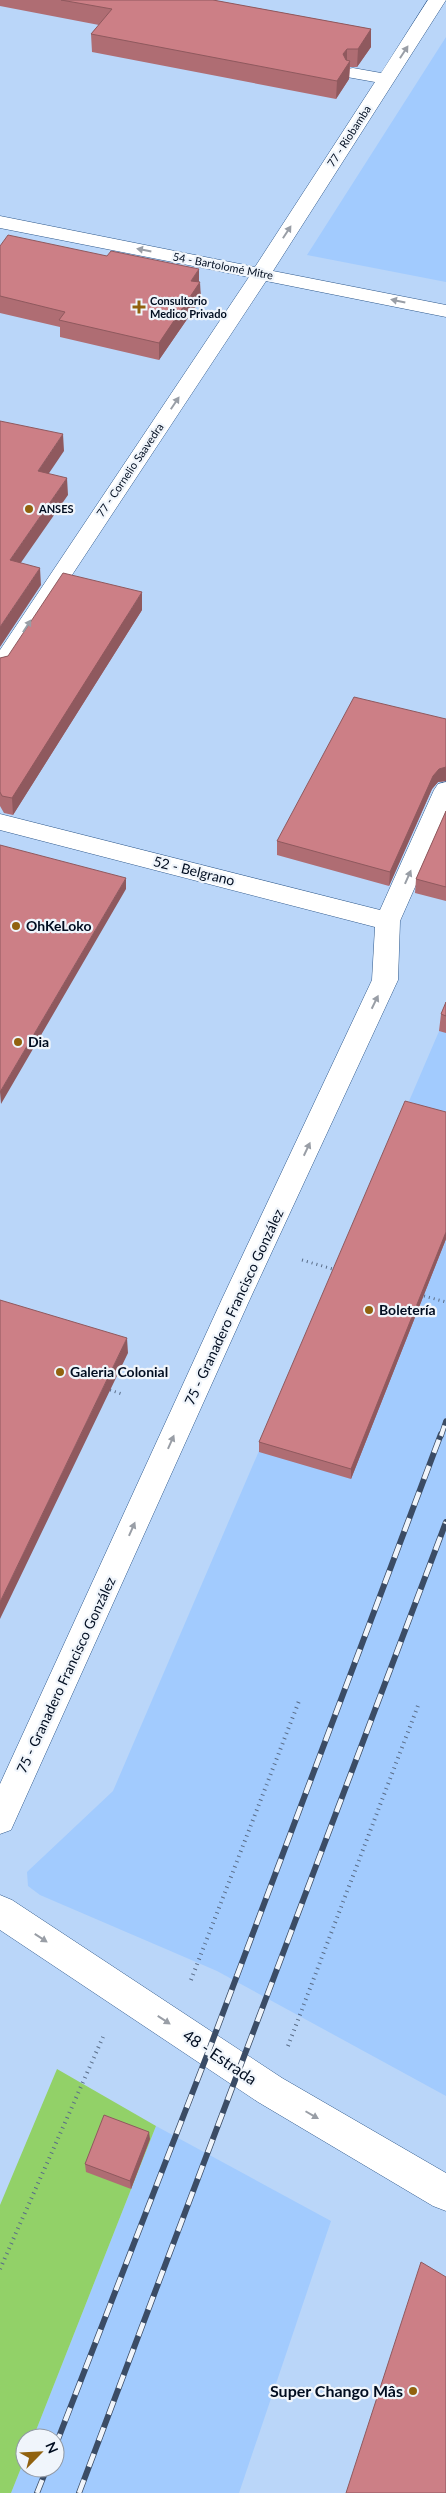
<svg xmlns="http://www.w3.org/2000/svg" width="446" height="2493" font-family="Lato,sans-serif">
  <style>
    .built { fill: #a2cbfe }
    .green { fill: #92d168 }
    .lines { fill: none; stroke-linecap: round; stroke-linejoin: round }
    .minor-casing { stroke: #2f598c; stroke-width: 1 }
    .path-far1 { stroke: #596c87; stroke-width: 3; stroke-dasharray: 1 4; stroke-linecap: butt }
    .path { stroke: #596c87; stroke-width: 4; stroke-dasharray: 1 4.5; stroke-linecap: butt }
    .minor { fill: #fff; fill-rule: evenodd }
    .rail-far1-casing { stroke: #3b4c65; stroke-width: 5.5 }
    .rail-casing { stroke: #3b4c65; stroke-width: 6 }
    .rail-far1 { stroke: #f0f5fb; stroke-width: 4; stroke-dasharray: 11; stroke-linecap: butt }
    .rail { stroke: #f0f5fb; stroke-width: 4.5; stroke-dasharray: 14; stroke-linecap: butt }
    .wall { fill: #af6d73 }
    .shaded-wall { fill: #8f595e }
    .building { fill: #cc7f86; stroke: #8f595e }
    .oneway { fill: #999ea6 }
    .poi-dot { fill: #91620f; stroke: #f0f5fb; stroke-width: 2 }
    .labels { text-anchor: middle; stroke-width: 4.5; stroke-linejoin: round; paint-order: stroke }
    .far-street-label { font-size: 11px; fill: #010d20; stroke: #f0f5fb }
    .far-poi-label { font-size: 11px; font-weight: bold; fill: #010d20; stroke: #f0f5fb; text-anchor: start }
    .street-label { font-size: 14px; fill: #010d20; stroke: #f0f5fb }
    .poi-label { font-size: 14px; font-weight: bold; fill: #010d20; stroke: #f0f5fb; text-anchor: start }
    .near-street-label { font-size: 16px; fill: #010d20; stroke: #f0f5fb }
    .near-poi-label { font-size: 16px; font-weight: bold; fill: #010d20; stroke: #f0f5fb; text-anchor: end }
  </style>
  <rect width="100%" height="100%" fill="#bad6f9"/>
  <path class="built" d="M 446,37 L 446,282 L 307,255 Z
    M 446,1015 L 446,2096 L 217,1971 L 40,1895 L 28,1886 L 27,1872 L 113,1791 Z
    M 156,2126 L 331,2221 L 239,2493 L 11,2493 L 25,2458 L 25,2468 L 55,2468 L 55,2438 L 33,2438 Z"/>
  <path class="green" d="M 57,2069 L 156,2126 L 33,2438 L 25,2438 L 25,2458 L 11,2493 L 0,2493 L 0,2205 Z"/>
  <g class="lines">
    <g class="minor-casing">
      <path id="minor" d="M 428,0 L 446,0 L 273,271 L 446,305 L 446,317 L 266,281 L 8,672 L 0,674 L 0,650 L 249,277 L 0,228 L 0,216 L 255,267 L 375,82 L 347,77 L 344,73 L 347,69 L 353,68 L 381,73 Z
        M 446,782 L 446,817 L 400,921 L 398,980 L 250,1299 L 11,1830 L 0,1834 L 0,1784 L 222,1299 L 372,980 L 375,927 L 0,830 L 0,814 L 380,910 L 434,790 L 438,784 Z
        M 0,1895 L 12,1900 L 282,2078 L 446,2173 L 446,2211 L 433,2206 L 258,2102 L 0,1930 Z"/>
    </g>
    <path class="path-far1" d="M 302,1260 L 336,1270
      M 424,1296 L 446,1302
      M 110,1390 L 122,1394"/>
    <path class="path" d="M 191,1980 L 299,1701
      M 288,2046 L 419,1703
      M 0,2269 L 103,2037"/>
    <use href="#minor" class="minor"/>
    <g class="rail-far1-casing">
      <path id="rail-far1" d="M 441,1436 L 446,1421"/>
    </g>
    <g class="rail-casing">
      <path id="rail" d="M 55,2447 L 209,2050 L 441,1434
        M 37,2493 L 47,2468
        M 79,2493 L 446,1522"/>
    </g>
    <use href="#rail-far1" class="rail-far1"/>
    <use href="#rail" class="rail"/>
  </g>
  <path class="wall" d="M 0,0 L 213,0 L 371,29 L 371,47 L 357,67 L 350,67 L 349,79 L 336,99 L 92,52 L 91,34 L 99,25 L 0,6 Z
    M 0,246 L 199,282 L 201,299 L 159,360 L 60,337 L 60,327 L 0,313 Z
    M 142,610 L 13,815 L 4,813 L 0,806 L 0,658 L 8,656 Z
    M 446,719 L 446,781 L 438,782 L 432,789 L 389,886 L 277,855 L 277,841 Z
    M 446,811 L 446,901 L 415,893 L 416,879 Z
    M 446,1002 L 446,1033 L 439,1031 L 441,1014 Z
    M 446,1112 L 446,1239 L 351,1479 L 259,1452 L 259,1442 Z
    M 150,2139 L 131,2189 L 86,2172 L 85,2164 Z"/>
  <path class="shaded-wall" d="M 371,29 L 371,47 L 357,67 L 358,49 Z
    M 347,49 L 347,66 L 350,61 L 349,79 L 336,99 L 337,81 L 343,54 Z
    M 199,269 L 199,284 L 200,282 L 201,299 L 159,360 L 159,343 L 191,281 Z
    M 63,434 L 64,451 L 39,488 L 38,471 Z
    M 67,478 L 68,495 L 11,577 L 10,560 Z
    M 40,568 L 41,585 L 0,647 L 0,627 Z
    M 142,592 L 142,610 L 13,815 L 12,798 Z
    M 446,767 L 446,781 L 438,782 L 432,789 L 389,886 L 390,872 L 433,776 L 439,769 Z
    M 126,878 L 126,889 L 1,1104 L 0,1092 Z
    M 446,1232 L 446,1239 L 351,1479 L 351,1469 Z
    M 127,1338 L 128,1353 L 0,1619 L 0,1602 Z
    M 149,2132 L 150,2139 L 131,2189 L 130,2181 Z"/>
  <path class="building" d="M 61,0 L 213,0 L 371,29 L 358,49 L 347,49 L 343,54 L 346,60 L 350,61 L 337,81 L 91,34 L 112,9 Z
    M 8,235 L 107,256 L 111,251 L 199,269 L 191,281 L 200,282 L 159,343 L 59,320 L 65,312 L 0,296 L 0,246 Z
    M 0,421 L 63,434 L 38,471 L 67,478 L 10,560 L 40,568 L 0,627 Z
    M 63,573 L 142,592 L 12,798 L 2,796 L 0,792 L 0,658 L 8,656 Z
    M 354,697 L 446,719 L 446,767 L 439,769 L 433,776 L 390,872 L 277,841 Z
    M 446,811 L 446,887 L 416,879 Z
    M 0,845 L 126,878 L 0,1092 Z
    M 446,1002 L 446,1016 L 441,1014 Z
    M 405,1101 L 446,1112 L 446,1232 L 351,1469 L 259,1442 Z
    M 0,1300 L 127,1338 L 0,1602 Z
    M 104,2115 L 149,2132 L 130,2181 L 85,2164 Z
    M 421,2262 L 446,2277 L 446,2493 L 346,2493 Z"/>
  <defs><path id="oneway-solid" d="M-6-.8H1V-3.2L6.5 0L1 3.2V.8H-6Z" transform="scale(1.25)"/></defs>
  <g class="oneway">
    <use href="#oneway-solid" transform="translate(404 52) rotate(-57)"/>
    <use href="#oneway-solid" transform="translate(287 232) rotate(-57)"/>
    <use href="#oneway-solid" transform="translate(144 250) rotate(-169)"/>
    <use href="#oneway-solid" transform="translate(398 301) rotate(-168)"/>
    <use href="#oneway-solid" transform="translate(175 403) rotate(-56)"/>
    <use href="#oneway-solid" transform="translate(27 626) rotate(-57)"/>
    <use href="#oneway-solid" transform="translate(408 877) rotate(-66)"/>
    <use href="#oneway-solid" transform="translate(375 1002) rotate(-64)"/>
    <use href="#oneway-solid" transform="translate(307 1149) rotate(-65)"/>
    <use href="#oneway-solid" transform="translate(171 1442) rotate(-66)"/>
    <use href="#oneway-solid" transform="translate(132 1529) rotate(-66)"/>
    <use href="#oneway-solid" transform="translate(41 1938) rotate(33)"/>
    <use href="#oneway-solid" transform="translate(164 2020) rotate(33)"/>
    <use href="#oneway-solid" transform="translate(312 2115) rotate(30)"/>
  </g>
  <g class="poi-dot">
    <path d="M136.5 299.5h5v5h5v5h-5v5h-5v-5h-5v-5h5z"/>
    <circle cx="29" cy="509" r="5"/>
    <circle cx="16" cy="926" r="5"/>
    <circle cx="18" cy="1042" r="5"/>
    <circle cx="369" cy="1310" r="5"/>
    <circle cx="60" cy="1372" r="5"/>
    <circle cx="413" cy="2391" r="5"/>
  </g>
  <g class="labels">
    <g class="far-street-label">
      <text transform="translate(349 136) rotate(-57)" y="4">77 - Riobamba</text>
      <text transform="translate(223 266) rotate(11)" y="4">54 - Bartolomé Mitre</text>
      <text transform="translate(130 470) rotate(-56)" y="4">77 - Cornelio Saavedra</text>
    </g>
    <g class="far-poi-label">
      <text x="150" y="305">Consultorio<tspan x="150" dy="13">Medico Privado</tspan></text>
      <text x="39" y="513">ANSES</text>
    </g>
    <g class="street-label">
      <text transform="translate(194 871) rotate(14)" y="5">52 - Belgrano</text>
      <text transform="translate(234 1307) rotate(-65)" y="5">75 - Granadero Francisco González</text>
      <text transform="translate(66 1675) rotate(-65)" y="5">75 - Granadero Francisco González</text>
    </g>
    <g class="poi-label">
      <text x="26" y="931">OhKeLoko</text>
      <text x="28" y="1047">Dia</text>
      <text x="379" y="1315">Boletería</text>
      <text x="70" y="1377">Galeria Colonial</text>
    </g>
    <g class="near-street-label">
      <text transform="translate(220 2057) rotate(34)" y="6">48 - Estrada</text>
    </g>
    <g class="near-poi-label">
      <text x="403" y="2397">Super Chango Mâs</text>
    </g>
  </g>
  <g transform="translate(40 2453) rotate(66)"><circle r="24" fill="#f0f5fb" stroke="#9098a3"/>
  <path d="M0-4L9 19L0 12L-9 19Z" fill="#91620f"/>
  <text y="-8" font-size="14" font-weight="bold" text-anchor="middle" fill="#010d20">N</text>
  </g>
</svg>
